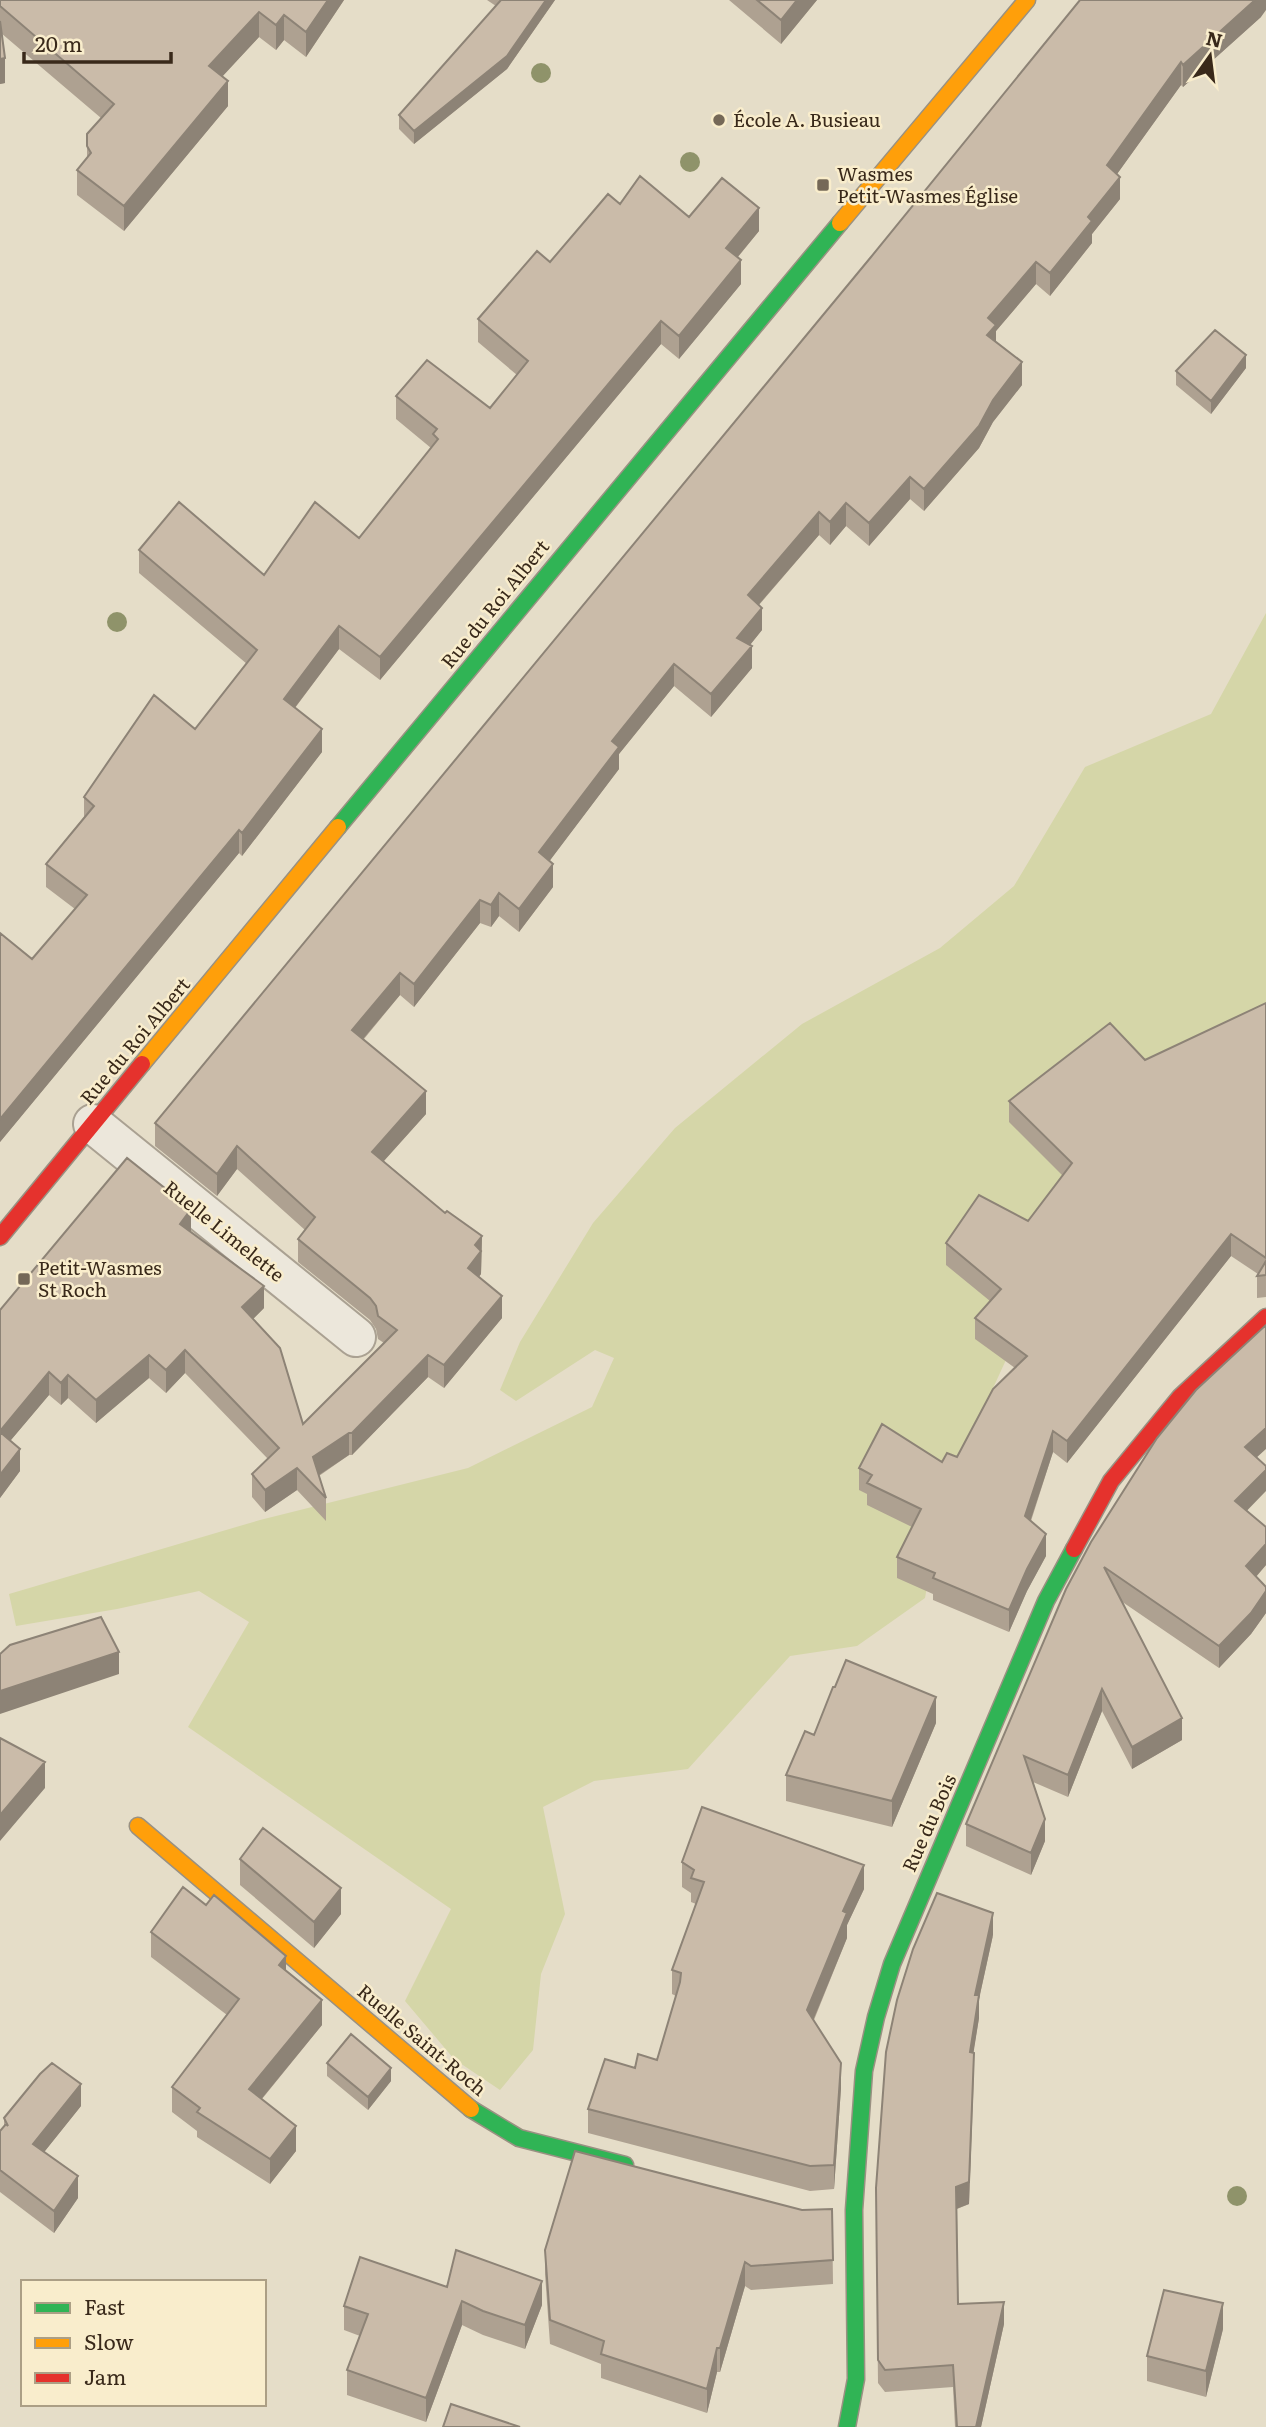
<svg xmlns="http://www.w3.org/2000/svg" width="1266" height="2427" font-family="Literata,serif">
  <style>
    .green { fill: #d5d6a8 }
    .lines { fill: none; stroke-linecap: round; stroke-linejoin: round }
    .street-casing { stroke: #aaa192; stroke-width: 42 }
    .fast-casing { stroke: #999182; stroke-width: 19 }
    .slow-casing { stroke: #999182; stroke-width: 19 }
    .jam-casing { stroke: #999182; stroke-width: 19 }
    .street { stroke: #ece7db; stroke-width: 38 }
    .fast { stroke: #30b455; stroke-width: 16 }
    .slow { stroke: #ff9f0a; stroke-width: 16 }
    .jam { stroke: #e5322d; stroke-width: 16 }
    .tree { fill: #8f936a }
    .wall { fill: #aea191 }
    .shaded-wall { fill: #8d8376 }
    .building { fill: #cabba9; stroke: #8d8376; stroke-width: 2 }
    .poi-dot { fill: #756857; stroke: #f9edcc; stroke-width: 2.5 }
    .labels { text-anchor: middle; stroke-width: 5; stroke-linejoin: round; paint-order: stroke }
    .poi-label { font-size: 19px; fill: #39291a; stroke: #f9edcc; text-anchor: start }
    .street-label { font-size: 19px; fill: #39291a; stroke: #f9edcc }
  </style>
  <rect width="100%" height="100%" fill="#e5ddc8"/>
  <path class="green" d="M 1266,613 L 1266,1026 L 1045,1275 L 943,1497 L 925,1598 L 857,1646 L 790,1656 L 688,1769 L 594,1781 L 543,1807 L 565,1914 L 541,1974 L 533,2050 L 500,2090 L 454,2059 L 405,2001 L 451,1909 L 188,1727 L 249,1622 L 199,1591 L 117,1609 L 16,1626 L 9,1594 L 260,1520 L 468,1468 L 592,1407 L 614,1358 L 595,1350 L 516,1401 L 500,1390 L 520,1342 L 593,1223 L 675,1128 L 802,1024 L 940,948 L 1014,886 L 1085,767 L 1211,714 Z"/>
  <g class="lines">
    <g class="street-casing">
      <path id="street" d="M 93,1124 L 356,1337"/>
    </g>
    <g class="fast-casing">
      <path id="fast" d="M 338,827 L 840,223
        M 471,2109 L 519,2138 L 625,2165
        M 847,2427 L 856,2379 L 854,2210 L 864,2071 L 876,2017 L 892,1964 L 1046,1601 L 1074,1549"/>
    </g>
    <g class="slow-casing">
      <path id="slow" d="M 840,223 L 1027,0
        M 142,1064 L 338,827
        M 138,1826 L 471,2109"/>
    </g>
    <g class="jam-casing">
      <path id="jam" d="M 0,1237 L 142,1064
        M 1074,1549 L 1111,1481 L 1180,1397 L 1266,1317"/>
    </g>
    <use href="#street" class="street"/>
    <use href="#fast" class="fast"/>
    <use href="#slow" class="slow"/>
    <use href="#jam" class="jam"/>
  </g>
  <g class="tree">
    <circle cx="541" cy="73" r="10"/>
    <circle cx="690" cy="162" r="10"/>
    <circle cx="117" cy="622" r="10"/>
    <circle cx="1237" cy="2196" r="10"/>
  </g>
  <path class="wall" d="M 0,0 L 344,0 L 306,57 L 284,40 L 276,50 L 259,37 L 222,76 L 228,106 L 124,231 L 77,195 L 77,170 L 87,158 L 87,134 L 101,118 L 1,33 L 5,83 L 0,84 Z
    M 487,0 L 555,0 L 507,69 L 414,144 L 399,129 L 399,115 L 496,6 Z
    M 729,0 L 817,0 L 781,44 Z
    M 1080,0 L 1261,17 L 1183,87 L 1181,85 L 1117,174 L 1120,199 L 1092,234 L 1092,243 L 1050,296 L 1036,284 L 996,331 L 996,342 L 1022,385 L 993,422 L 979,448 L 924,511 L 910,499 L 869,546 L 846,526 L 830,545 L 819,535 L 759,605 L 762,630 L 750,645 L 752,668 L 711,717 L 674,686 L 619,754 L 619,769 L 549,861 L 553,887 L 519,932 L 499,916 L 491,927 L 480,923 L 414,1007 L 400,995 L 364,1039 L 426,1114 L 384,1161 L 445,1213 L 482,1236 L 481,1274 L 479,1277 L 502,1318 L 444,1388 L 428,1377 L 352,1455 L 349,1455 L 319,1476 L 326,1498 L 326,1521 L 297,1490 L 265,1512 L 252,1497 L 252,1474 L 268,1459 L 185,1373 L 166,1393 L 149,1378 L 96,1423 L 68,1398 L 61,1405 L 49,1395 L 10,1441 L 20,1471 L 0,1498 L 0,1310 L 191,1232 L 264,1308 L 253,1319 L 303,1424 L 384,1343 L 378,1339 L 376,1329 L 370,1320 L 298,1262 L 298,1239 L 305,1230 L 237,1169 L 217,1196 L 155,1146 L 155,1123 L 871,257 Z
    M 620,204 L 759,231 L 738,257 L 741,284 L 679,359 L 661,344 L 380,680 L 339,649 L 295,708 L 322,752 L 242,856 L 239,853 L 0,1142 L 0,933 L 32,959 L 75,909 L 46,887 L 46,864 L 84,817 L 84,797 L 195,729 L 247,664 L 139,573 L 139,550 L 264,575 L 359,538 L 431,448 L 396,419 L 396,396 L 490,408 L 517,375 L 478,342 L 478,319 L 550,262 Z
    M 1246,368 L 1211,414 L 1176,385 L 1176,371 Z
    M 1266,1003 L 1266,1297 L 1257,1298 L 1257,1276 L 1258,1274 L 1231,1256 L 1067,1463 L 1053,1452 L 1031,1521 L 1046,1556 L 1027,1591 L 1009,1632 L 933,1600 L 933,1594 L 897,1578 L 897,1557 L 912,1527 L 867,1505 L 867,1494 L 859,1490 L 859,1468 L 942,1462 L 957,1457 L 1015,1368 L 975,1339 L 975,1318 L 990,1301 L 946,1265 L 946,1243 L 1028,1221 L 1063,1176 L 1009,1122 L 1009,1101 L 1145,1060 Z
    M 1257,1458 L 1247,1511 L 1266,1527 L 1266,1565 L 1256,1577 L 1266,1587 L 1266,1613 L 1251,1634 L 1219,1668 L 1121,1601 L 1182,1740 L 1132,1769 L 1102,1711 L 1068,1797 L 1033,1782 L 1045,1841 L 1031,1875 L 966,1846 L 966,1824 L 1066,1589 Z
    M 936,1723 L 892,1827 L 786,1801 L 786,1775 L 814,1735 Z
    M 240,1859 L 341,1914 L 314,1948 L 240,1885 Z
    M 682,1862 L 864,1889 L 847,1925 L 847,1938 L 814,2020 L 841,2088 L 834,2189 L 810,2191 L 588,2133 L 588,2109 L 635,2068 L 657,2060 L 676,1996 L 672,1994 L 672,1970 L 696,1904 L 691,1902 L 691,1893 L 682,1887 Z
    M 151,1932 L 286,1971 L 322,2025 L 262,2099 L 296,2151 L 270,2184 L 197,2137 L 197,2131 L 172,2112 L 172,2087 L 227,2015 L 151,1957 Z
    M 993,1935 L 979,1999 L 979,2018 L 973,2053 L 974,2075 L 969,2204 L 957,2209 L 958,2304 L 1004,2324 L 981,2427 L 955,2427 L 953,2387 L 885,2392 L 878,2383 L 876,2188 Z
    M 327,2063 L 391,2081 L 368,2110 L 327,2076 Z
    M 81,2106 L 44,2152 L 78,2198 L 54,2233 L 0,2192 L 0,2131 L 4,2127 L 4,2118 Z
    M 832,2209 L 833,2284 L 751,2290 L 745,2286 L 720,2372 L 717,2372 L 707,2413 L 601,2378 L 601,2364 L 550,2344 L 545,2274 L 545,2250 L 802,2210 Z
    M 447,2287 L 542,2305 L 525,2349 L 483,2335 L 462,2325 L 426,2422 L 347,2395 L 347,2370 L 360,2336 L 344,2330 L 344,2306 Z
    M 1223,2329 L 1206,2397 L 1147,2381 L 1147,2356 Z"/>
  <path class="shaded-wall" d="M 328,0 L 344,0 L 306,57 L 306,32 Z
    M 546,0 L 555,0 L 507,69 L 414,144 L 414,131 Z
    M 797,0 L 817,0 L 781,44 L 781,20 Z
    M 1255,0 L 1266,0 L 1266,10 L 1261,17 L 1183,87 L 1183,65 Z
    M 259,12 L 259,37 L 209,91 L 209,66 Z
    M 284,15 L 284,40 L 276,50 L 276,25 Z
    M 5,58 L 5,83 L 0,84 L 0,59 Z
    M 1181,62 L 1181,85 L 1107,188 L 1107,165 Z
    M 228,81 L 228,106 L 124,231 L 124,206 Z
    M 1120,177 L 1120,199 L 1092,234 L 1092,243 L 1050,296 L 1050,273 L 1088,217 Z
    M 759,208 L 759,231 L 726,271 L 726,248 Z
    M 741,260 L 741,284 L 679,359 L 679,336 Z
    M 1036,262 L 1036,284 L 996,331 L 996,347 L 987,335 L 988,318 Z
    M 661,321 L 661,344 L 380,680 L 380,657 Z
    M 1246,355 L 1246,368 L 1211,414 L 1211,401 Z
    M 1022,362 L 1022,385 L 993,422 L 979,448 L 924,511 L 924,489 Z
    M 910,477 L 910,499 L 869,546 L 869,523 Z
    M 846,503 L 846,526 L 830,545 L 830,522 Z
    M 819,512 L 819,535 L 748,617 L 748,595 Z
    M 762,608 L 762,630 L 737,661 L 737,638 Z
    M 339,626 L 339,649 L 284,722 L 284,699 Z
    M 752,646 L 752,668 L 711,717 L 711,694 Z
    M 674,664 L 674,686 L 619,754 L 619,769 L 539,875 L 539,852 L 612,741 Z
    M 322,729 L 322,752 L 242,856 L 242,833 Z
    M 239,830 L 239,853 L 0,1142 L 0,1119 Z
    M 553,864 L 553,887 L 519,932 L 519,909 Z
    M 499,893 L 499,916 L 491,927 L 491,905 Z
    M 480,900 L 480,923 L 414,1007 L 414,984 Z
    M 400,973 L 400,995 L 352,1052 L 352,1030 Z
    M 426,1091 L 426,1114 L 372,1174 L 372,1152 Z
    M 237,1146 L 237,1169 L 217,1196 L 217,1174 Z
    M 191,1209 L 191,1232 L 180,1247 L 180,1224 Z
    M 1231,1234 L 1231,1256 L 1067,1463 L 1067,1441 Z
    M 482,1236 L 481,1274 L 468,1290 L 468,1268 L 475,1245 Z
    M 264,1286 L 264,1308 L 242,1330 L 242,1307 Z
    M 502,1296 L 502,1318 L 444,1388 L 444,1365 Z
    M 185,1350 L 185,1373 L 166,1393 L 166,1370 Z
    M 149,1355 L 149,1378 L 96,1423 L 96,1400 Z
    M 428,1355 L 428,1377 L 352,1455 L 352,1433 Z
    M 49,1372 L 49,1395 L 0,1453 L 0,1431 Z
    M 68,1375 L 68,1398 L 61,1405 L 61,1383 Z
    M 1266,1428 L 1266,1449 L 1245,1468 L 1245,1447 Z
    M 1053,1431 L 1053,1452 L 1025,1537 L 1025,1516 Z
    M 349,1433 L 349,1455 L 313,1479 L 313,1457 Z
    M 20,1449 L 20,1471 L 0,1498 L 0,1475 Z
    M 297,1468 L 297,1490 L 265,1512 L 265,1490 Z
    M 1266,1470 L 1266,1491 L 1235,1523 L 1235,1501 Z
    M 1046,1534 L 1046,1556 L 1027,1591 L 1009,1632 L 1009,1610 L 1027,1569 Z
    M 1266,1544 L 1266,1565 L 1246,1588 L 1246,1566 Z
    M 1266,1591 L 1266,1613 L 1251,1634 L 1219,1668 L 1219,1646 Z
    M 119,1652 L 119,1674 L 0,1714 L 0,1691 Z
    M 1102,1689 L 1102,1711 L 1068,1797 L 1068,1775 Z
    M 936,1697 L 936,1723 L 892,1827 L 892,1801 Z
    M 1182,1718 L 1182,1740 L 1132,1769 L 1132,1747 Z
    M 45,1762 L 45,1788 L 0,1841 L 0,1815 Z
    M 1045,1819 L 1045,1841 L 1031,1875 L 1031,1853 Z
    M 864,1865 L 864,1889 L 847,1925 L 847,1938 L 807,2035 L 807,2010 L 843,1911 Z
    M 341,1888 L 341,1914 L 314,1948 L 314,1922 Z
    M 993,1913 L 993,1935 L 979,1999 L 979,2018 L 970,2075 L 970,2052 L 975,1995 Z
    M 286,1956 L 286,1982 L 279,1965 Z
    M 322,2000 L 322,2025 L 249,2114 L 249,2089 Z
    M 974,2053 L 969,2204 L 956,2209 L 956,2187 Z
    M 841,2063 L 841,2088 L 834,2189 L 834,2165 Z
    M 391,2068 L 391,2081 L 368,2110 L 368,2097 Z
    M 81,2084 L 81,2106 L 33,2166 L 33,2144 Z
    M 296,2126 L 296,2151 L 270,2184 L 270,2159 Z
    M 78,2176 L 78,2198 L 54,2233 L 54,2211 Z
    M 745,2262 L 745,2286 L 720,2372 L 720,2348 Z
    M 542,2281 L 542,2305 L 525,2349 L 525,2325 Z
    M 462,2301 L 462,2325 L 426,2422 L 426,2398 Z
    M 1004,2302 L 1004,2324 L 981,2427 L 976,2427 Z
    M 1223,2303 L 1223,2329 L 1206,2397 L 1206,2371 Z
    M 717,2348 L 717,2372 L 707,2413 L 707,2389 Z"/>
  <path class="building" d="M 0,0 L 328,0 L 306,32 L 284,15 L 276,25 L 259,12 L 209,66 L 228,81 L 124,206 L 77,170 L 91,153 L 87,146 L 87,134 L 114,104 L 0,6 Z
    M 501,0 L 546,0 L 507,56 L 414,131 L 399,115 Z
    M 757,0 L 797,0 L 781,20 Z
    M 1080,0 L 1255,0 L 1183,65 L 1181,62 L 1107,165 L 1120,177 L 1088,217 L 1092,221 L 1050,273 L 1036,262 L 988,318 L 996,325 L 987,335 L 1022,362 L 993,400 L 979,426 L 924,489 L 910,477 L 869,523 L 846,503 L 830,522 L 819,512 L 748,595 L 762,608 L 737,638 L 752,646 L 711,694 L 674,664 L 612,741 L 619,747 L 539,852 L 553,864 L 519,909 L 499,893 L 491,905 L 480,900 L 414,984 L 400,973 L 352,1030 L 426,1091 L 372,1152 L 445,1213 L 447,1211 L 482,1236 L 475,1245 L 481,1251 L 468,1268 L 502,1296 L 444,1365 L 428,1355 L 352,1433 L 349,1433 L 313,1457 L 326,1498 L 297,1468 L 265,1490 L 252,1474 L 279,1448 L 185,1350 L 166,1370 L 149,1355 L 96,1400 L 68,1375 L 61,1383 L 49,1372 L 0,1431 L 0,1310 L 127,1158 L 191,1209 L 180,1224 L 264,1286 L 242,1307 L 280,1348 L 303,1424 L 397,1330 L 378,1316 L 376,1306 L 370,1298 L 298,1239 L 315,1217 L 237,1146 L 217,1174 L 155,1123 L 871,257 Z
    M 0,21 L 5,58 L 0,59 Z
    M 640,176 L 689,217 L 722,178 L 759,208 L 726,248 L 741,260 L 679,336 L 661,321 L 380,657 L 339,626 L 284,699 L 322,729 L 242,833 L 239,830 L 0,1119 L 0,933 L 32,959 L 87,895 L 46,864 L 94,806 L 84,797 L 154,695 L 195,729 L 257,650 L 139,550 L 179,502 L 264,575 L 315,502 L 359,538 L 438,439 L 433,434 L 437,429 L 396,396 L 427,360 L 490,408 L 528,361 L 478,319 L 537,251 L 550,262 L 608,194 L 620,204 Z
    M 1215,330 L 1246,355 L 1211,401 L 1176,371 Z
    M 1266,1003 L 1266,1258 L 1231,1234 L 1067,1441 L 1053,1431 L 1025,1516 L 1046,1534 L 1027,1569 L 1009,1610 L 933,1578 L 935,1573 L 897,1557 L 921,1509 L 867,1483 L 872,1475 L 859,1468 L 882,1424 L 942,1462 L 947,1453 L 957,1457 L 993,1389 L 1027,1356 L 975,1318 L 1001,1289 L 946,1243 L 979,1195 L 1028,1221 L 1072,1163 L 1009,1101 L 1110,1023 L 1145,1060 Z
    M 1266,1261 L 1266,1275 L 1257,1276 Z
    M 1266,1325 L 1266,1428 L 1245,1447 L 1266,1466 L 1266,1470 L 1235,1501 L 1266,1527 L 1266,1544 L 1246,1566 L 1266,1587 L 1266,1591 L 1251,1613 L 1219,1646 L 1104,1567 L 1182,1718 L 1132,1747 L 1102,1689 L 1068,1775 L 1024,1756 L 1045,1819 L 1031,1853 L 966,1824 L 1066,1589 L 1091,1542 L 1157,1438 L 1196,1390 Z
    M 0,1432 L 20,1449 L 0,1475 Z
    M 101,1617 L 119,1652 L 0,1691 L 0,1654 L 10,1645 Z
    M 846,1660 L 936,1697 L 892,1801 L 786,1775 L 805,1731 L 814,1735 L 833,1687 L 835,1687 Z
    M 0,1738 L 45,1762 L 0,1815 Z
    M 702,1807 L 864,1865 L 843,1911 L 847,1913 L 807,2010 L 841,2063 L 834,2165 L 810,2166 L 588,2109 L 605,2059 L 635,2068 L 638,2054 L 657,2060 L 680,1982 L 681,1973 L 672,1970 L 704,1882 L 691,1878 L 694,1870 L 682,1862 Z
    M 263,1828 L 341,1888 L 314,1922 L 240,1859 Z
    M 183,1887 L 206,1905 L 214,1895 L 286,1956 L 279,1965 L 322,2000 L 249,2089 L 296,2126 L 270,2159 L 197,2112 L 200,2108 L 172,2087 L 239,1999 L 151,1932 Z
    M 937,1893 L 993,1913 L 975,1995 L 979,1995 L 970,2052 L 974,2053 L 969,2182 L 956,2187 L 958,2304 L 1004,2302 L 976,2427 L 957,2427 L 953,2365 L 885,2370 L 878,2360 L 876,2188 L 886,2052 L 897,2000 L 913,1949 Z
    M 351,2034 L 391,2068 L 368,2097 L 327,2063 Z
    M 52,2063 L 81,2084 L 33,2144 L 78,2176 L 54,2211 L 0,2170 L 0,2131 L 6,2124 L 8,2126 L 4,2118 L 40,2074 Z
    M 575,2151 L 802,2210 L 832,2209 L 833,2260 L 751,2266 L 745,2262 L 720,2348 L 717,2348 L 707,2389 L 601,2354 L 604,2341 L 550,2320 L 545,2250 Z
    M 456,2250 L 542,2281 L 525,2325 L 483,2311 L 462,2301 L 426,2398 L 347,2370 L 368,2314 L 344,2306 L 360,2257 L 447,2287 Z
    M 1164,2290 L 1223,2303 L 1206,2371 L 1147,2356 Z
    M 451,2404 L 520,2427 L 443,2427 Z"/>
  <g class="poi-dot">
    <circle cx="719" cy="120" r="7"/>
    <rect x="816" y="178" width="14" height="14" rx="3.5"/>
    <rect x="17" y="1272" width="14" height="14" rx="3.5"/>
  </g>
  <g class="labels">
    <g class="poi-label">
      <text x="733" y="127">École A. Busieau</text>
      <text x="837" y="181">Wasmes<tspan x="837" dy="22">Petit-Wasmes Église</tspan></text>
      <text x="38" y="1275">Petit-Wasmes<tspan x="38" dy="22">St Roch</tspan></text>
    </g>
    <g class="street-label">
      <text transform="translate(495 604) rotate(-51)" y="7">Rue du Roi Albert</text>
      <text transform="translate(135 1041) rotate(-50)" y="7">Rue du Roi Albert</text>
      <text transform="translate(224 1231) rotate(39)" y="7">Ruelle Limelette</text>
      <text transform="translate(929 1823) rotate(-66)" y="7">Rue du Bois</text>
      <text transform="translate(422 2040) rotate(40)" y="7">Ruelle Saint-Roch</text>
    </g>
  </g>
  <rect x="21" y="2280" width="245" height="126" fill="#f9edcc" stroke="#ac9f85" stroke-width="2"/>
  <rect x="35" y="2303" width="35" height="10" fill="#30b455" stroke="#ac9f85" stroke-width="2"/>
  <text x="84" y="2315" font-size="21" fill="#39291a">Fast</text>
  <rect x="35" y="2338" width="35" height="10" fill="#ff9f0a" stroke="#ac9f85" stroke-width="2"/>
  <text x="84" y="2350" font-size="21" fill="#39291a">Slow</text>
  <rect x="35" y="2373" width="35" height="10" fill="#e5322d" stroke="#ac9f85" stroke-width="2"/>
  <text x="84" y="2385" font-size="21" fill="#39291a">Jam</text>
  <g transform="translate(1210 56) rotate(14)" stroke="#f9edcc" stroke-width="5" paint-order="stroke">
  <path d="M0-5L12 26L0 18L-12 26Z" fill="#39291a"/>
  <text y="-10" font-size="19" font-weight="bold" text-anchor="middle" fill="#39291a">N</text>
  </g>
  <path d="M24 52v10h147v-10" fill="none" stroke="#39291a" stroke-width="3.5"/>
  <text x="35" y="52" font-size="21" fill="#39291a" stroke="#f9edcc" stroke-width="5" paint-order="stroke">20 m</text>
</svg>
